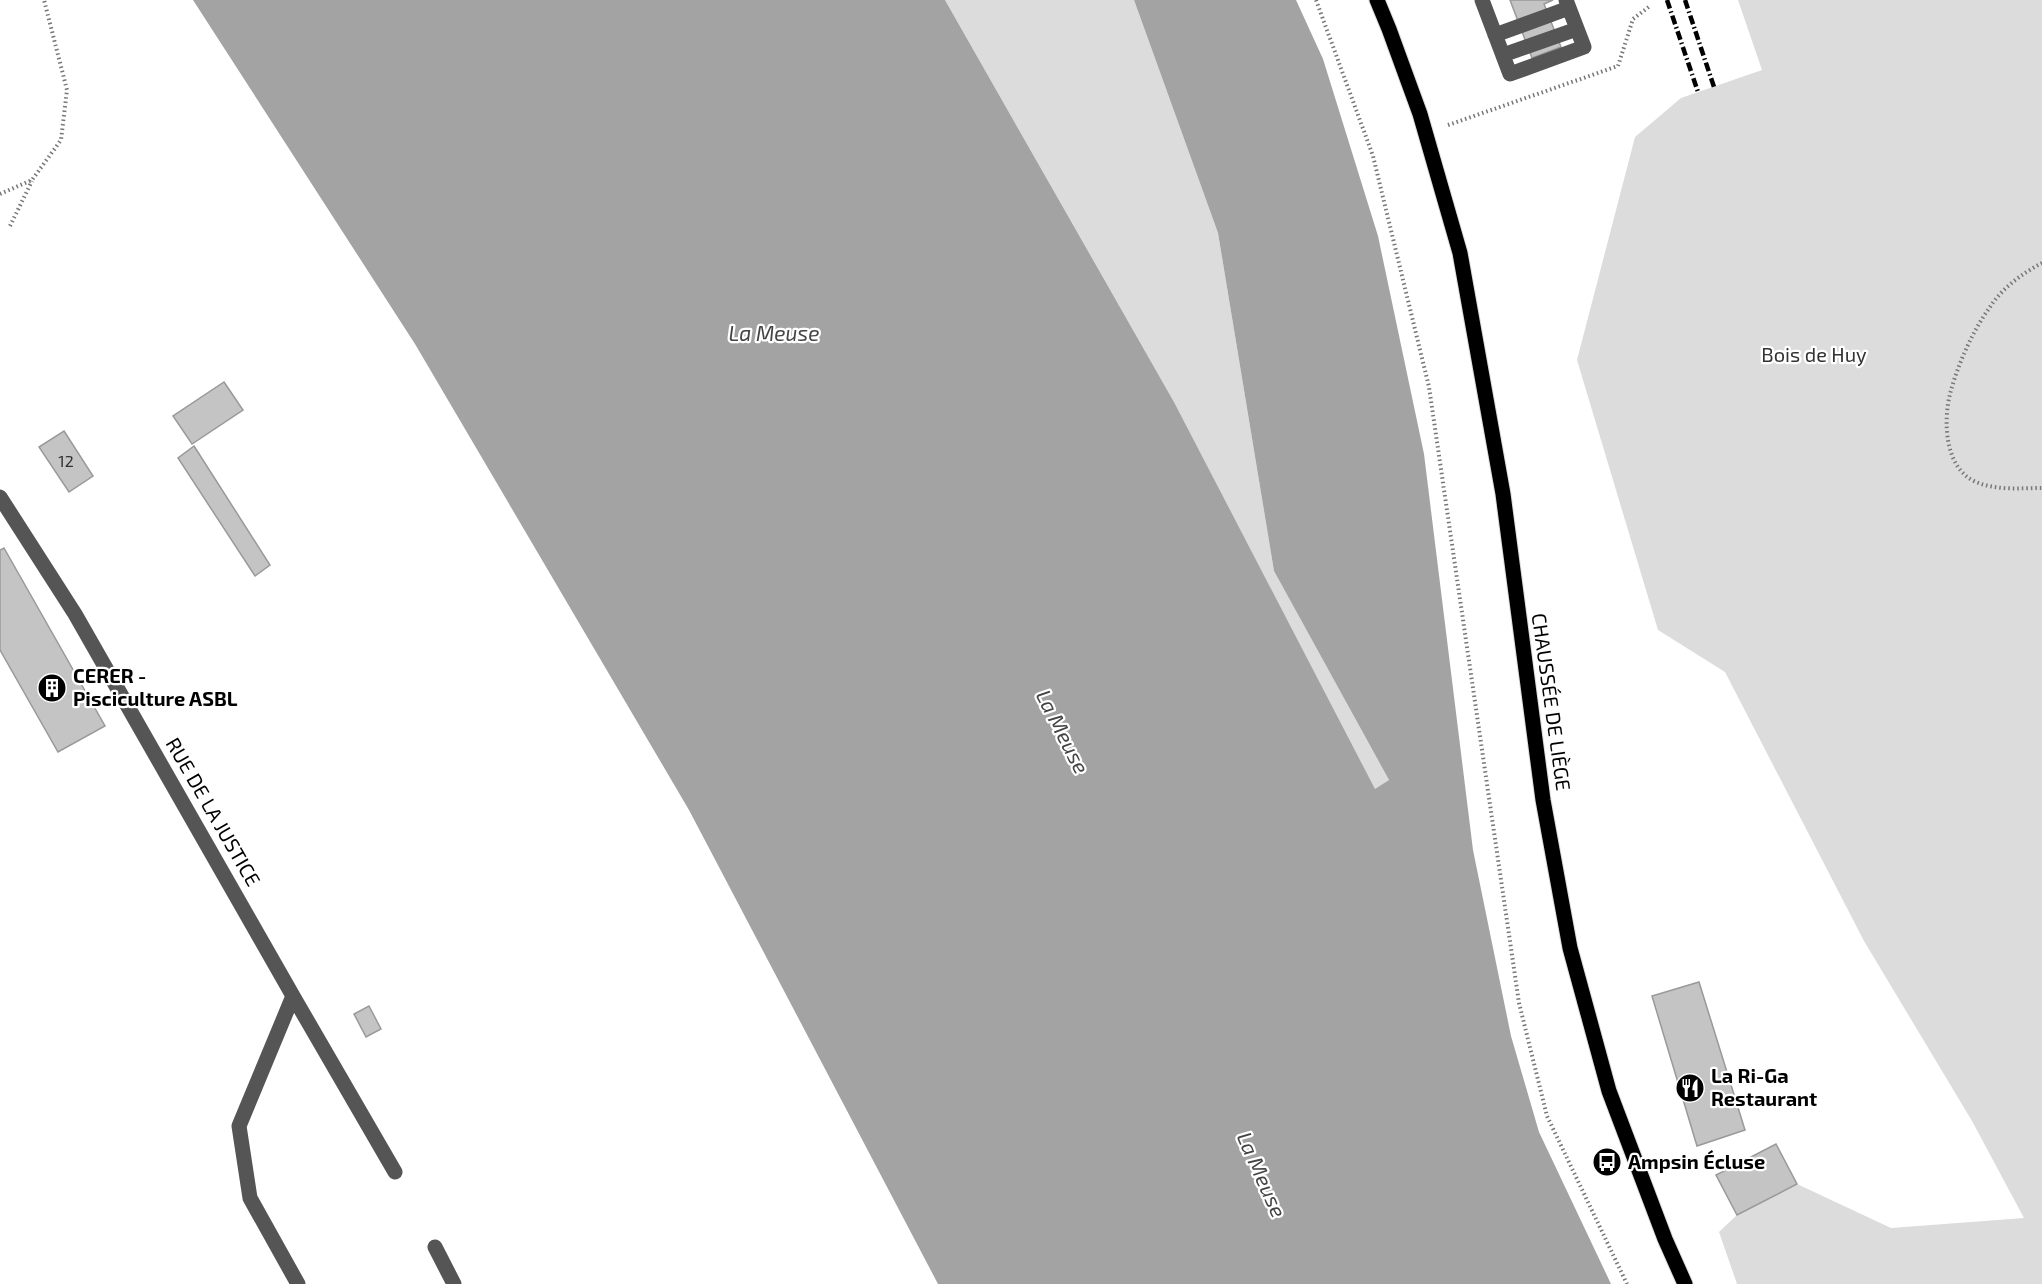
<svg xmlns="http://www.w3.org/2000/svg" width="2042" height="1284" font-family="'Exo 2',sans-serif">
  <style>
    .green { fill: #dcdcdc }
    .water { fill: #a3a3a3 }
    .building { fill: #c4c4c4; stroke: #999; stroke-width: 1.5 }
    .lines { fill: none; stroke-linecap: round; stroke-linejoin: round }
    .major-casing { stroke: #dbdbdb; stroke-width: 17 }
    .path { stroke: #777; stroke-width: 4; stroke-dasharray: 1.5 3; stroke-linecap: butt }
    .minor { stroke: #555; stroke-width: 15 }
    .major { stroke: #000; stroke-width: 15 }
    .rail { stroke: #000; stroke-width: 4.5; stroke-dasharray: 9 3 1.5 3; stroke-linecap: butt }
    .labels { text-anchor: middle; stroke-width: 4.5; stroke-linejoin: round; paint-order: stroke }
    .number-label { font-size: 16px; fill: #313131 }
    .park-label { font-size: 20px; fill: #333; stroke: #fff }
    .poi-label { font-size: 20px; font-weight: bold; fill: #000; stroke: #fff; text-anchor: start }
    .street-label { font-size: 20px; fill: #000; stroke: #fff }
    .water-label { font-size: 21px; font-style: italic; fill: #444; stroke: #fff }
  </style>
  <rect width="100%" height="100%" fill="#fff"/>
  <path class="green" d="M 945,0 L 1134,0 L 1218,233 L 1274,571 L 1389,780 L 1375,790 L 1174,402 Z
    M 1738,0 L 2042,0 L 2042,1284 L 1737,1284 L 1719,1232 L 1737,1215 L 1797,1184 L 1891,1228 L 2024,1218 L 1972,1121 L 1864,941 L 1725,672 L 1658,630 L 1577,360 L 1635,137 L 1681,98 L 1762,70 Z"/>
  <path class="water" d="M 193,0 L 945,0 L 1174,402 L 1375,789 L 1389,780 L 1274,571 L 1218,233 L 1134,0 L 1296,0 L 1323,59 L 1378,236 L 1424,454 L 1473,850 L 1511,1036 L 1539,1132 L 1611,1284 L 938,1284 L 689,810 L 415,344 Z"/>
  <path class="building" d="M 1510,0 L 1553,0 L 1544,4 L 1561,47 L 1532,58 Z
    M 224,382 L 243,410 L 192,444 L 173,416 Z
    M 64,431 L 93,476 L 69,492 L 39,447 Z
    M 194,446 L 270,565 L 255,576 L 178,458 Z
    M 4,548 L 105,726 L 58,752 L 0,650 L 0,550 Z
    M 1699,982 L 1745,1130 L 1697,1146 L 1652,996 Z
    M 369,1006 L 381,1029 L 366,1037 L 354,1014 Z
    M 1776,1144 L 1797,1184 L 1737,1215 L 1716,1175 Z"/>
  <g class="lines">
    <g class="major-casing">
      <path id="major" d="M 1377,0 L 1389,29 L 1420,114 L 1460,253 L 1503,494 L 1543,800 L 1570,948 L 1609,1091 L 1665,1239 L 1685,1284"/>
    </g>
    <path class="path" d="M 1316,0 L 1373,156 L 1429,387 L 1519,1003 L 1547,1116 L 1627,1284
      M 1448,125 L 1618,66 L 1633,19 L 1650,6
      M 0,194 L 32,180 L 61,140 L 67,90 L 44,0
      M 10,226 L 32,181
      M 2042,263 C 2023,273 2002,288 1990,307 C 1972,332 1958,364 1950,394 C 1943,422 1945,467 1974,481 C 1995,491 2020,488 2042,488"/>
    <path class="minor" d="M 1482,0 L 1510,74 L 1584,47 L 1566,0
      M 1495,35 L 1569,8
      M 1503,55 L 1577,29
      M 0,497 L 75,614 L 293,996 L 239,1126 L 250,1198 L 298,1284
      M 293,996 L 395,1172
      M 435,1247 L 454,1284"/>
    <use href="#major" class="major"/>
    <path class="rail" d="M 1667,0 L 1698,92
      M 1685,0 L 1714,87"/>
  </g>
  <defs>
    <g id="building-disc" transform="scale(1.5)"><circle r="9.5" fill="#000" stroke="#fff"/><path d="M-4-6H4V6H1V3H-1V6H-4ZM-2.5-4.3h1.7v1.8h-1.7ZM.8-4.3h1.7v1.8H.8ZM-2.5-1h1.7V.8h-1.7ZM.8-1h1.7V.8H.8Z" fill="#fff"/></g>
    <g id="restaurant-disc" transform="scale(1.5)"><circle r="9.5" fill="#000" stroke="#fff"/><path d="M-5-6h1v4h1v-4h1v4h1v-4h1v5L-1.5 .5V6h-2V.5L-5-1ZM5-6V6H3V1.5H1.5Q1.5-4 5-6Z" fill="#fff"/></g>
    <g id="bus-disc" transform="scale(1.5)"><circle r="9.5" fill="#000" stroke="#fff"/><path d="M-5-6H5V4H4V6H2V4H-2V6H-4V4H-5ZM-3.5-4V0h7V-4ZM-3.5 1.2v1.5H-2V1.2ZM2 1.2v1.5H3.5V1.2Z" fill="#fff"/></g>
  </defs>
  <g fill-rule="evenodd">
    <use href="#building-disc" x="52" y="688"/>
    <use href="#restaurant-disc" x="1690" y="1088"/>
    <use href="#bus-disc" x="1607" y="1162"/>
  </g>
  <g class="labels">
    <g class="number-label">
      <text x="66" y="467">12</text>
    </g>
    <g class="park-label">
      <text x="1814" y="362">Bois de Huy</text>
    </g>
    <g class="poi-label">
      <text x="73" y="683">CERER -<tspan x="73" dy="23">Pisciculture ASBL</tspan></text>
      <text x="1711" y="1083">La Ri-Ga<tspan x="1711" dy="23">Restaurant</tspan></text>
      <text x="1628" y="1169">Ampsin Écluse</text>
    </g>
    <g class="street-label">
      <text transform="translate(1551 702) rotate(82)" y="7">CHAUSSÉE DE LIÈGE</text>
      <text transform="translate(213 812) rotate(60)" y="7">RUE DE LA JUSTICE</text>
    </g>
    <g class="water-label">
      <text x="774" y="341">La Meuse</text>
      <text transform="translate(1062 732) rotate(63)" y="7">La Meuse</text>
      <text transform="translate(1261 1175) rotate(66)" y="7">La Meuse</text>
    </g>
  </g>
</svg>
